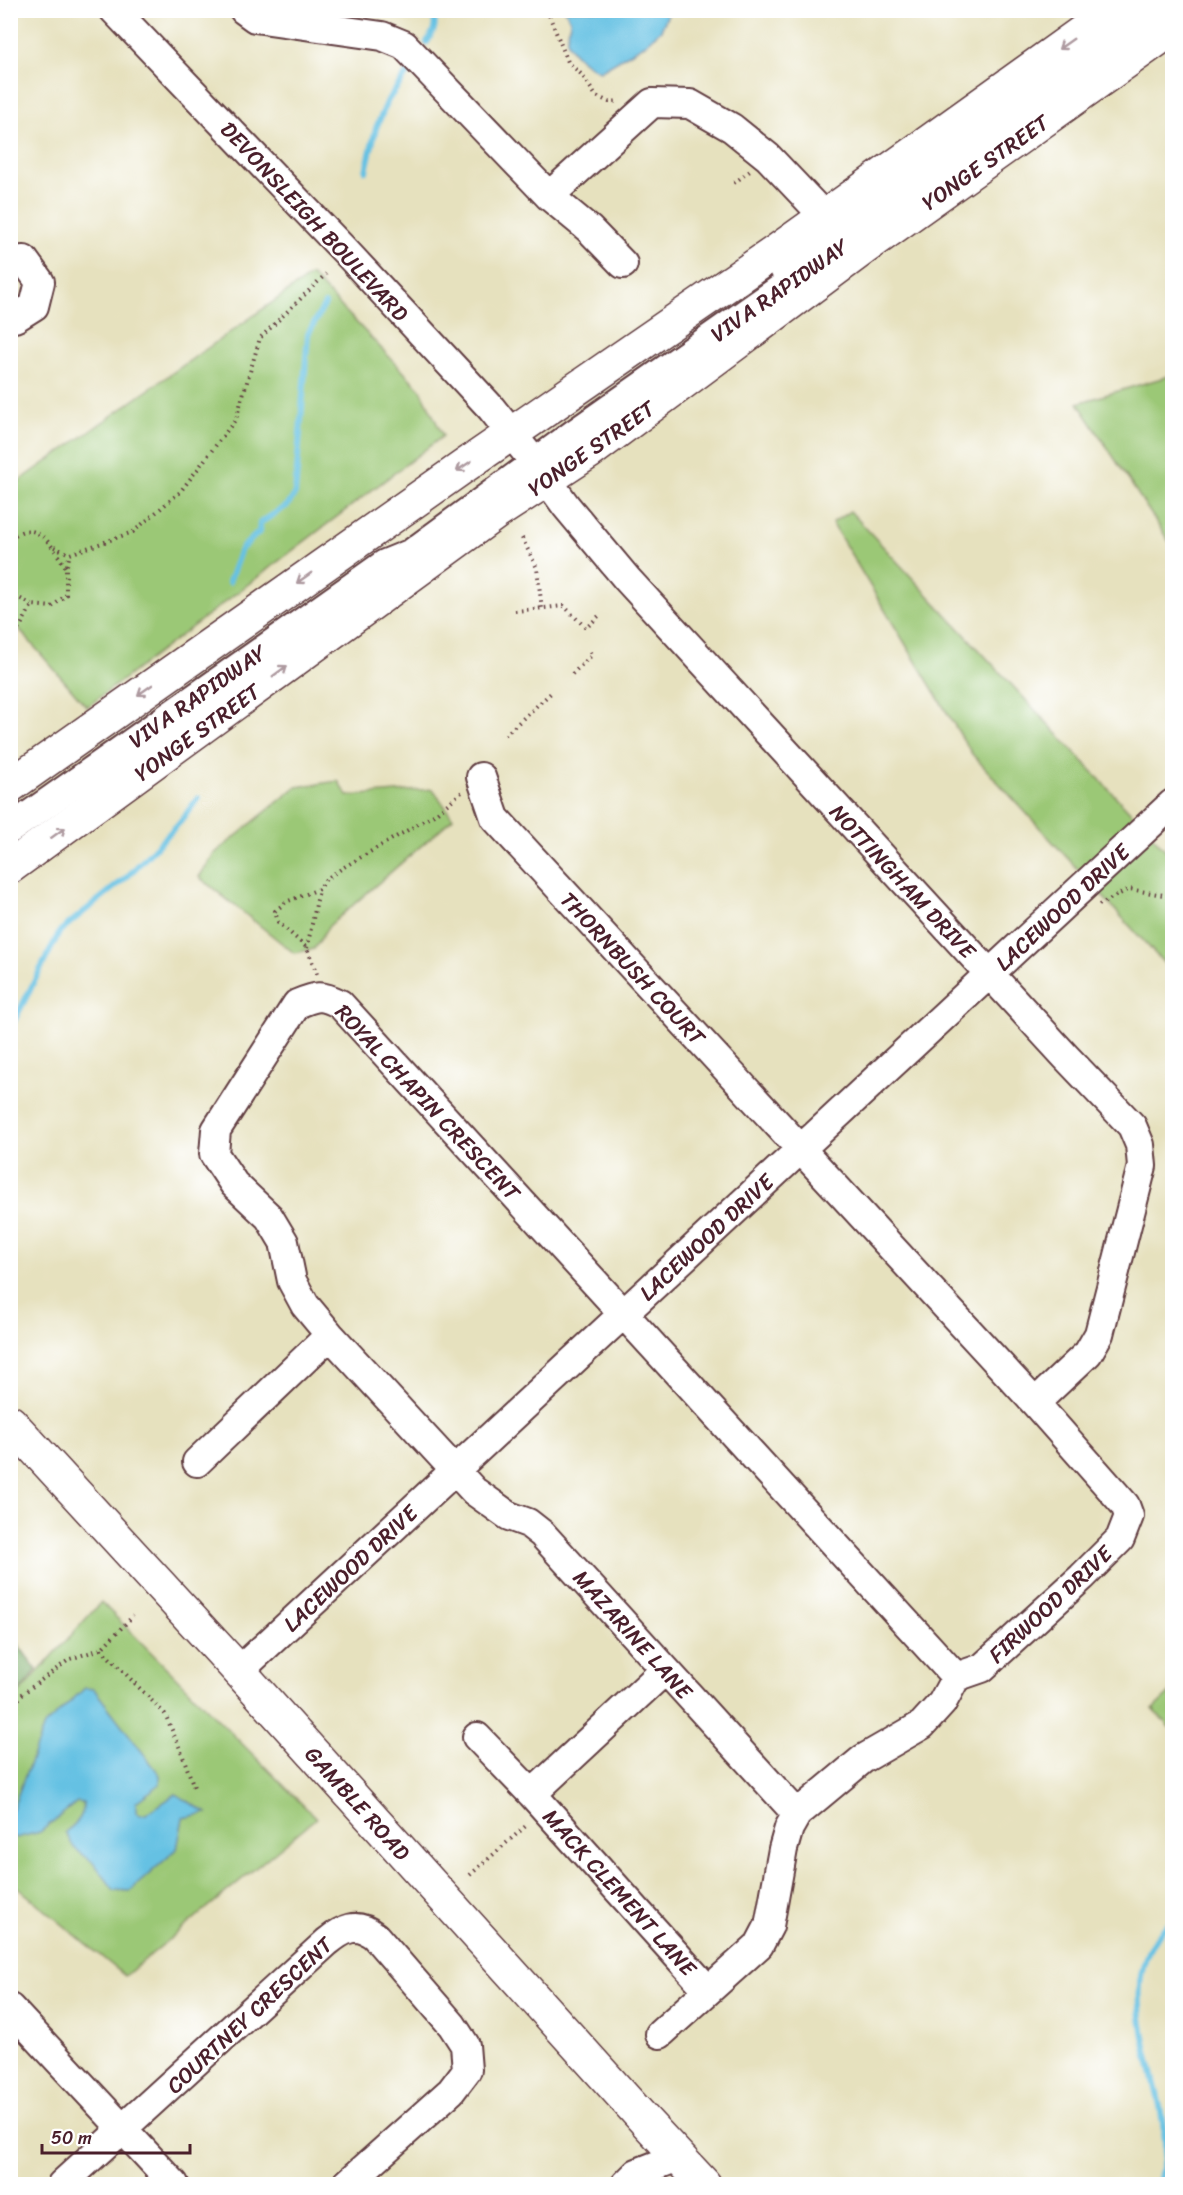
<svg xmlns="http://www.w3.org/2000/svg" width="1183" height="2195" font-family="Sriracha,sans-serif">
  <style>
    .green { fill: #9bc876; stroke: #727450; stroke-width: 1.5 }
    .forest { fill: #7cac67; stroke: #636649; stroke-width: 1.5 }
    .water { fill: #65c1e3; stroke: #587087; stroke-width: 1.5 }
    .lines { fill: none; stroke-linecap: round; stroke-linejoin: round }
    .stream { stroke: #65c1e3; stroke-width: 6 }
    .minor-casing { stroke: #613c41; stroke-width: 32 }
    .major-casing { stroke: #613c41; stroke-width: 36 }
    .path { stroke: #613c41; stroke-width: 4; stroke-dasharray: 1.5 4.5; stroke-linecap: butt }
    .minor { stroke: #fff; stroke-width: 28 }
    .major { stroke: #fff; stroke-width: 33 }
    .oneway { stroke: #ae9aa0 }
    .labels { text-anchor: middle; stroke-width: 5; stroke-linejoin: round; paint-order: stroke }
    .street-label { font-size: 22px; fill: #4a1f2b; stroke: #fff }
  </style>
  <rect width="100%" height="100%" fill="#fff"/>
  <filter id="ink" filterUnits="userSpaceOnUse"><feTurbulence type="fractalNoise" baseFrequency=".0167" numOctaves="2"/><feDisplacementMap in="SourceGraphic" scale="12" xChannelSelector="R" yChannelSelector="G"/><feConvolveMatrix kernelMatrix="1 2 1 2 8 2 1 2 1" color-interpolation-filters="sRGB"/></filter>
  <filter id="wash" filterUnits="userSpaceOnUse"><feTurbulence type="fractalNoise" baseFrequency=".008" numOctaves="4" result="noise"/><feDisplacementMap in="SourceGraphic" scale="24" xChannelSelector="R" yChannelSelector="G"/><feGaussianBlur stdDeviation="1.35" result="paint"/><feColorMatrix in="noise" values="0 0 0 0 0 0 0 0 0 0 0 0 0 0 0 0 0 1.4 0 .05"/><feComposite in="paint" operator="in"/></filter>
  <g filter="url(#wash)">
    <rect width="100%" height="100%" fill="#e6e1be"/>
    <path class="green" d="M 311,275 L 421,390 L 443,436 L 87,707 L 11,620 L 11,491 L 15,484 Z
      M 1172,375 L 1172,546 L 1078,403 Z
      M 850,511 L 1172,857 L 1172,972 L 972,754 L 832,523 Z
      M 338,781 L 348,796 L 433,789 L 453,818 L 329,926 L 314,949 L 294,953 L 199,877 L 214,854 L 296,787 Z
      M 101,1602 L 316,1818 L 125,1976 L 16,1886 L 11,1885 L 11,1702 Z
      M 1172,1691 L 1172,1730 L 1153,1709 Z"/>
    <path class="forest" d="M 11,1635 L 37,1670 L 11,1702 Z"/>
    <path class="water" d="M 565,10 L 669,10 L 669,12 L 661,30 L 644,45 L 600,71 C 590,68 567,50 567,39 C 567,33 570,26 570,20 Z
      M 85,1688 L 94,1689 L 160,1775 L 160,1784 L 136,1802 L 136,1812 L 140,1815 L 146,1814 L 176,1794 L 207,1813 L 183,1818 L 177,1849 L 130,1891 L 114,1890 L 94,1863 L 74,1848 L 65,1832 C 76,1824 84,1817 83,1803 L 77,1802 L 40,1832 L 16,1838 L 11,1835 L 11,1813 L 44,1726 Z"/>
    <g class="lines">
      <path class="stream" d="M 427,42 C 435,30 437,25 432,10
        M 366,171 L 376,128 L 388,100 L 411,68
        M 229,582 L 241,549 L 259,532 L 260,523 L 288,505 L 295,494 L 308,334 L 325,304
        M 10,1029 L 60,931 L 127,877 L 181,821 L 198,798
        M 1159,2184 C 1161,2172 1166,2157 1165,2143 C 1162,2073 1105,1976 1172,1921"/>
    </g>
  </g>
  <g filter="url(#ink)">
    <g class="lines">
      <g class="minor-casing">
        <path id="minor" d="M 114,10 L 347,253 L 491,408 L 535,463 L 566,506 L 627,579 L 1066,1057 L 1132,1126 L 1140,1145 L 1142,1166 L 1099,1334 L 1088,1353 L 1035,1403
          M 244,10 L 255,18 L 382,36 L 404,45 L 549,196 L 589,229 L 623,264
          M 1133,37 L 1171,10
          M 549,196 L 652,103 L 690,104 L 732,128 L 768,157 L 824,216
          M 10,261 L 24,260 L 40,282 L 34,306 L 15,318 L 10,318
          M 784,269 L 1145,13
          M 481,777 L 495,818 L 1035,1403 L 1125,1505 L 1129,1516 L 1120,1539 L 1082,1577 L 982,1668 L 956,1677 L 340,1004 C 321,994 316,996 297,1004 L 216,1130 L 214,1154 L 234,1184 L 269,1217 L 284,1242 L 292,1281 L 305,1305 L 330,1335 L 474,1491 L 509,1516 L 528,1523 L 542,1534 L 797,1814
          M 10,829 L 385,564 L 412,553 L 574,434 L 813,266
          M 197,1462 L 330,1335
          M 239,1671 L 1172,804
          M 477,1737 L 532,1794 L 708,1990
          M 532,1794 L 665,1670
          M 10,2008 L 174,2184
          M 660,2034 L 759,1945 L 769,1926 L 783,1849 L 789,1828 L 797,1814 L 863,1759 L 922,1725 L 942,1703 L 956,1677
          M 62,2184 L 327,1942 C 343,1929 356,1921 375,1936 L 452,2025 L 465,2045 L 467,2070 L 451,2091 L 347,2184
          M 626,2184 L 637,2173 L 678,2157"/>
      </g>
      <g class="major-casing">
        <path id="major" d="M 10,786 L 463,467 L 775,252 L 1113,10
          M 10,867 L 496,513 L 588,453 L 864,248 L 1172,29
          M 10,1422 L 239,1671 L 647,2123 L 704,2184"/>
      </g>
      <path class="path" d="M 547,10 L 568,62 L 582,75 L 596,96 L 609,102 L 620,101
        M 734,183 L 750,171
        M 10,538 C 14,536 19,532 24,531 C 43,527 57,554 66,568
        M 522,538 L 537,568 L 542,609
        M 54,547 L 70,554
        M 10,593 L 32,605
        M 515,611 L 564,606 L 586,628 L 601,614
        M 10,645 L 32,605 L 52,607 L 66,595 L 66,569 L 70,554 L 133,532 L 180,492 L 236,419 L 260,338 L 326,274
        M 572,674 L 592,655 L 590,652
        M 505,735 L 553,691
        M 1099,905 L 1129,889 L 1169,896 L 1172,900
        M 307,948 L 319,890
        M 317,974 L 307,948 L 278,922 L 275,911 L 286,902 L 319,889 L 326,879 L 344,867 L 434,815 L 462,792
        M 101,1649 L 165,1714 L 181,1751 L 195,1790
        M 10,1715 L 21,1695 L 70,1659 L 101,1649 L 133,1616
        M 470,1875 L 528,1824"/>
      <use href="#minor" class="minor"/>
      <use href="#major" class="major"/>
    </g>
    <defs><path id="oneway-shaft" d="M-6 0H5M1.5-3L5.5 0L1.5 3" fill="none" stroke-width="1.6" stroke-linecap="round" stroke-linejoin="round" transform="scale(1.5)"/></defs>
    <g class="oneway">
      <use href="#oneway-shaft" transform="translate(1066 44) rotate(145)"/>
      <use href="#oneway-shaft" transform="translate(464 466) rotate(146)"/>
      <use href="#oneway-shaft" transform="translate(304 578) rotate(145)"/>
      <use href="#oneway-shaft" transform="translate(280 671) rotate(-36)"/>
      <use href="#oneway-shaft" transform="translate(145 690) rotate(145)"/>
      <use href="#oneway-shaft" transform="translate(58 833) rotate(-36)"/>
    </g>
  </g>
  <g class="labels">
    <g class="street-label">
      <text transform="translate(985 162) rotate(-35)" y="8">YONGE STREET</text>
      <text transform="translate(315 221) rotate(47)" y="8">DEVONSLEIGH BOULEVARD</text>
      <text transform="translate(779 290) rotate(-35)" y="8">VIVA RAPIDWAY</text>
      <text transform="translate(591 448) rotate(-35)" y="8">YONGE STREET</text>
      <text transform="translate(197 696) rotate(-35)" y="8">VIVA RAPIDWAY</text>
      <text transform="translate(197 732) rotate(-36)" y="8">YONGE STREET</text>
      <text transform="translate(903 881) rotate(47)" y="8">NOTTINGHAM DRIVE</text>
      <text transform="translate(1062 907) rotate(-43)" y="8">LACEWOOD DRIVE</text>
      <text transform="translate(633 968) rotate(47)" y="8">THORNBUSH COURT</text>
      <text transform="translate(428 1102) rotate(47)" y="8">ROYAL CHAPIN CRESCENT</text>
      <text transform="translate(706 1237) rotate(-43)" y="8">LACEWOOD DRIVE</text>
      <text transform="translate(350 1568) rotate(-43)" y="8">LACEWOOD DRIVE</text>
      <text transform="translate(1050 1604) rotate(-43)" y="8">FIRWOOD DRIVE</text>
      <text transform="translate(633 1634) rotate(48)" y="8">MAZARINE LANE</text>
      <text transform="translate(358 1803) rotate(48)" y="8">GAMBLE ROAD</text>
      <text transform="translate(620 1892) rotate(48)" y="8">MACK CLEMENT LANE</text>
      <text transform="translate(249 2015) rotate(-43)" y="8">COURTNEY CRESCENT</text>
    </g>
  </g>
  <rect width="1183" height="2195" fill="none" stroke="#fff" stroke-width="36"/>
  <path d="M42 2144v9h148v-9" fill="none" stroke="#4a1f2b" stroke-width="3"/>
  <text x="51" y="2144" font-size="18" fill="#4a1f2b" stroke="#ffffff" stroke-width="4.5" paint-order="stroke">50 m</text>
</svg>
